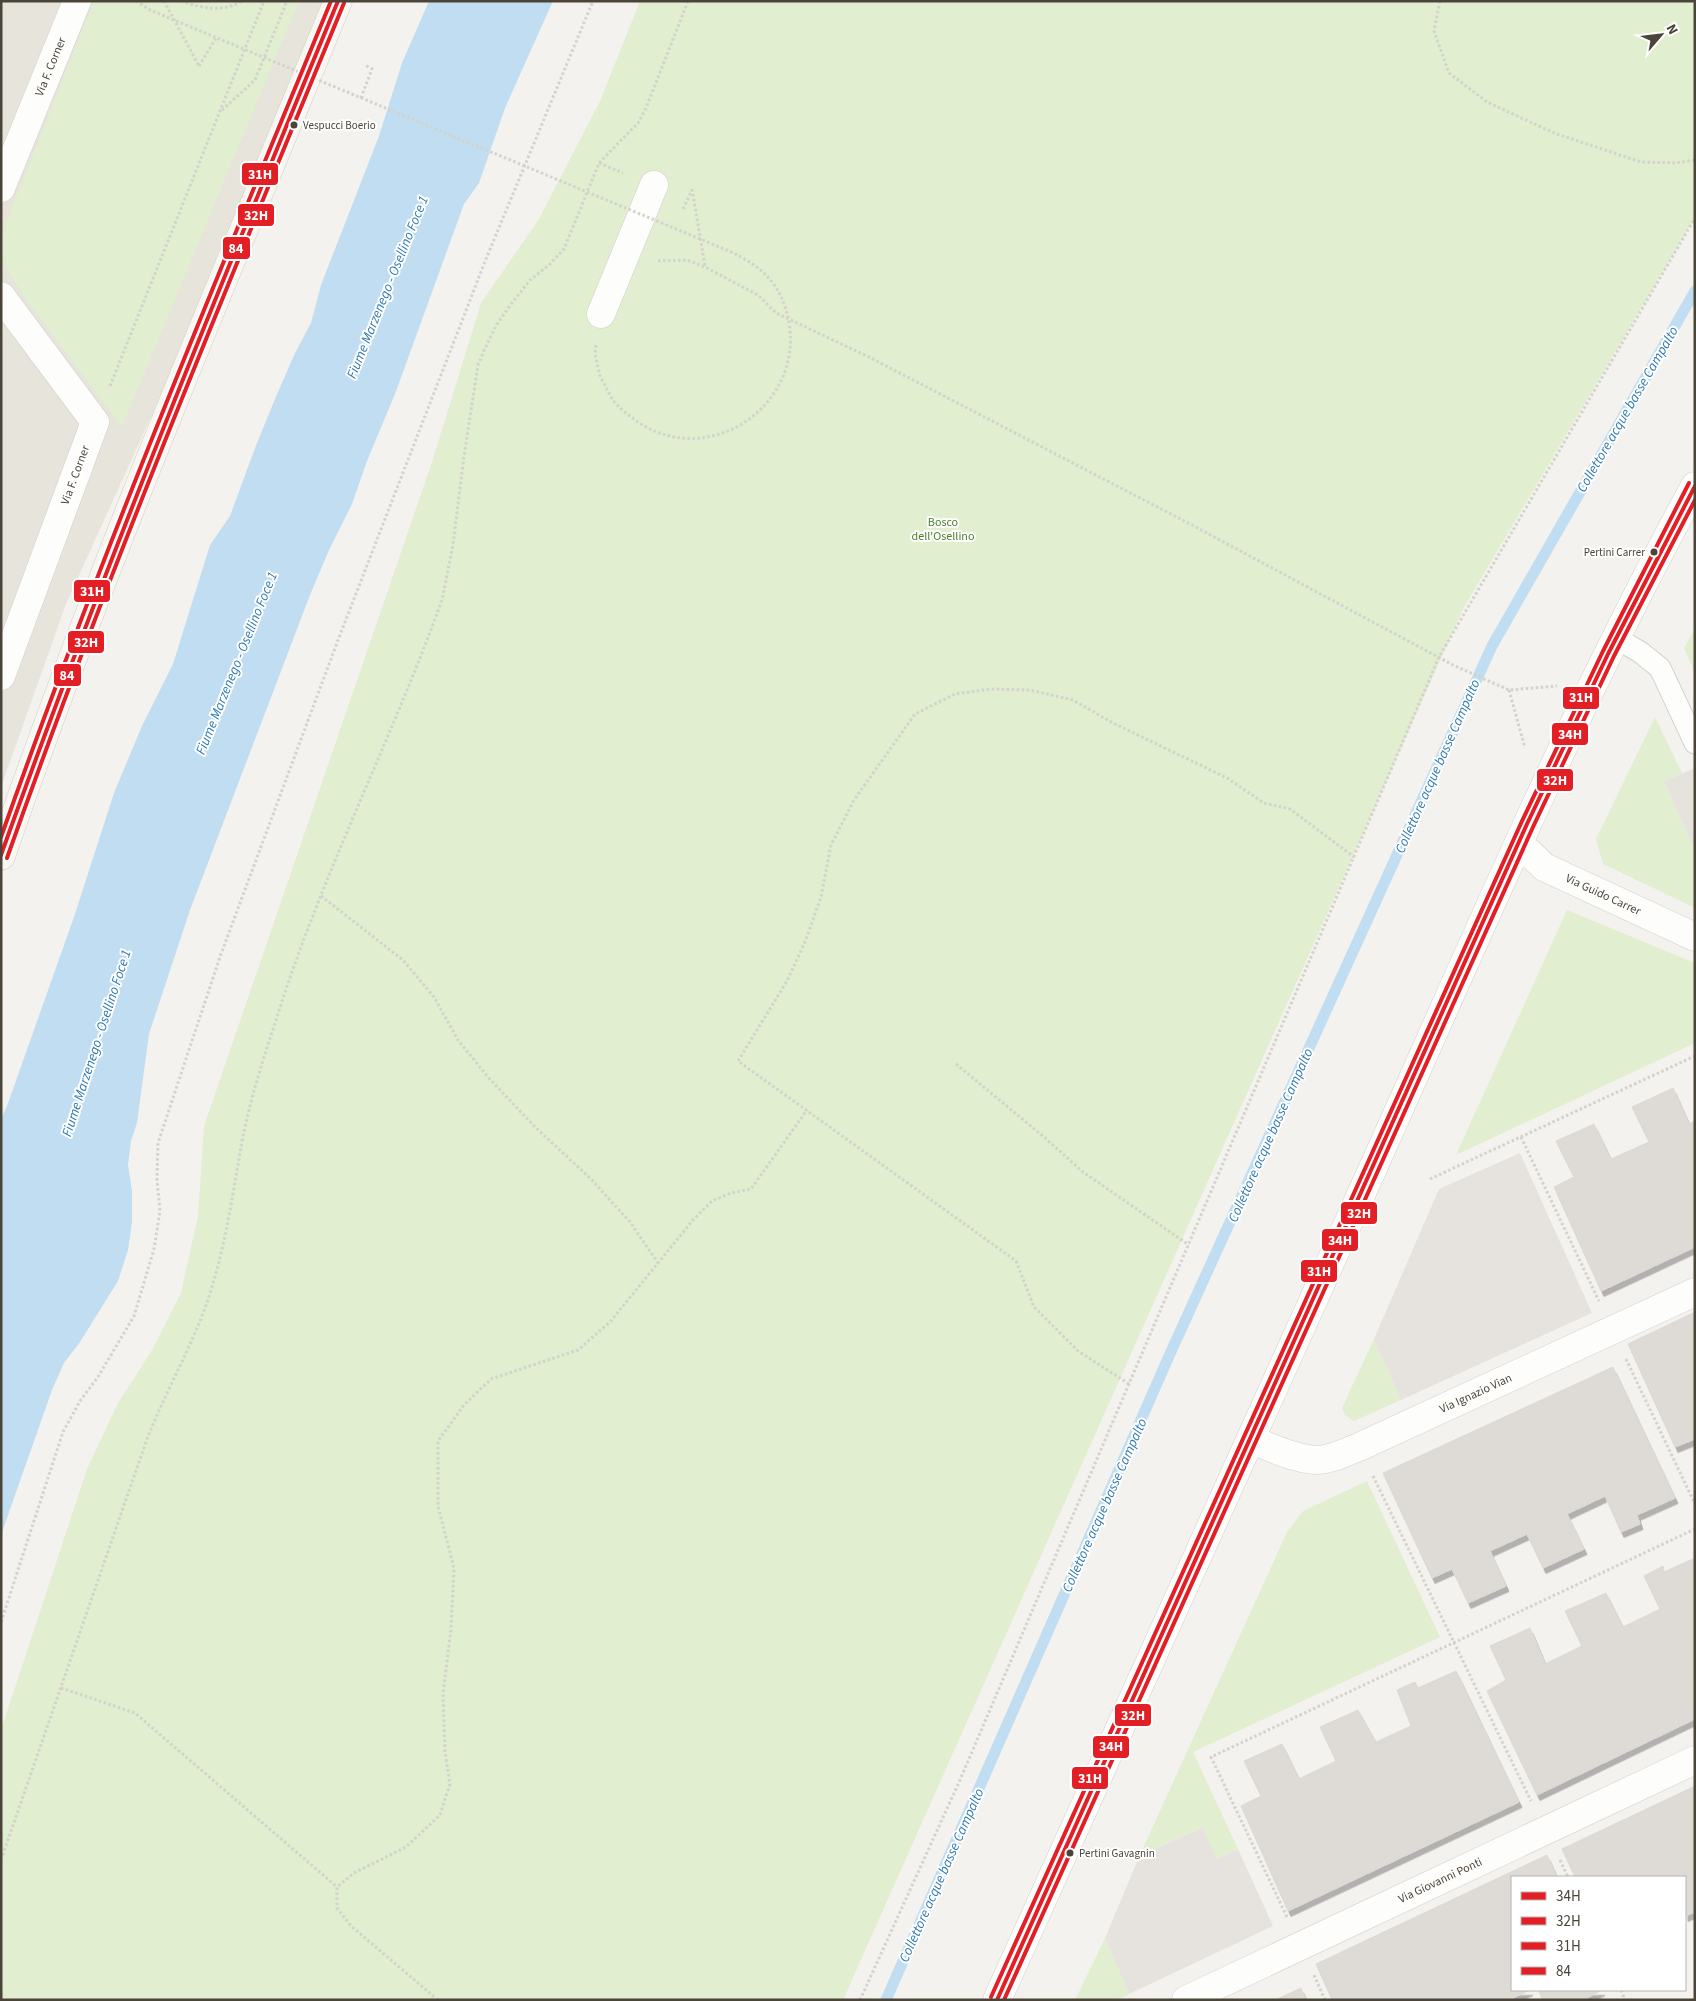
<svg xmlns="http://www.w3.org/2000/svg" width="1696" height="2001" font-family="'Source Sans 3',sans-serif">
  <style>
    .residential { fill: #e7e4dc }
    .green { fill: #e1eecf }
    .parking { fill: #e6e3df }
    .water { fill: #c0ddf1 }
    .lines { fill: none; stroke-linecap: round; stroke-linejoin: round }
    .stream { stroke: #c0ddf1; stroke-width: 11 }
    .building { fill: #dedbd6; stroke: #dcd9d4; filter: url(#shadow) }
    .lane-casing { stroke: #d2d0cb; stroke-width: 23 }
    .street-casing { stroke: #d2d0cb; stroke-width: 29 }
    .secondary-casing { stroke: #d3cfc5; stroke-width: 29 }
    .path { stroke: #d3d2cc; stroke-width: 3; stroke-dasharray: 2.5 2.5; stroke-linecap: butt }
    .lane { stroke: #fdfdfc; stroke-width: 21 }
    .street { stroke: #fdfdfc; stroke-width: 28 }
    .secondary { stroke: #f7f6f1; stroke-width: 28 }
    .path-bridge { stroke: #d3d2cc; stroke-width: 3; stroke-dasharray: 2.5 2.5; stroke-linecap: butt }
    .bus-1-casing { stroke: #fff; stroke-width: 8 }
    .bus-2-casing { stroke: #fff; stroke-width: 8 }
    .bus-3-casing { stroke: #fff; stroke-width: 8 }
    .bus-4-casing { stroke: #fff; stroke-width: 8 }
    .bus-1 { stroke: #e31e24; stroke-width: 4 }
    .bus-2 { stroke: #e31e24; stroke-width: 4 }
    .bus-3 { stroke: #e31e24; stroke-width: 4 }
    .bus-4 { stroke: #e31e24; stroke-width: 4 }
    .bus-dot { fill: #4b4439; stroke: #fff; stroke-width: 2 }
    .labels { text-anchor: middle; stroke-width: 4; stroke-linejoin: round; paint-order: stroke }
    .bus-label { font-size: 11px; fill: #4b4439; stroke: #fff; text-anchor: start }
    .street-label { font-size: 12px; fill: #4b4439; stroke: #fff }
    .park-label { font-size: 12px; fill: #4a7f2a; stroke: #fff }
    .water-label { font-size: 14px; font-style: italic; fill: #2e7ab2; stroke: #fff }
    .line-badge { stroke: #fff; stroke-width: 2 }
    .badge-label { font-size: 14px; text-anchor: middle; font-weight: bold; fill: #fff }
  </style>
  <defs>
    <filter id="shadow"><feDropShadow dx="3" dy="5.5" stdDeviation="0" flood-color="#0004"/></filter>
  </defs>
  <rect width="100%" height="100%" fill="#f4f2ee"/>
  <path class="residential" d="M 1,1 L 340,1 L 66,604 L 1,787 Z"/>
  <path class="green" d="M 94,1 L 299,1 L 122,427 L 21,293 L 1,256 L 1,235 Z
    M 640,1 L 1695,1 L 1695,217 L 1463,609 L 843,2000 L 1,2000 L 1,1730 L 87,1469 L 118,1403 L 152,1350 L 181,1293 L 198,1216 L 204,1126 L 432,462 L 481,303 L 539,219 L 600,101 Z
    M 1695,629 L 1695,673 L 1684,648 Z
    M 1655,717 L 1682,773 L 1664,781 L 1695,851 L 1695,908 L 1603,864 L 1596,839 Z
    M 1567,910 L 1695,963 L 1695,1043 L 1456,1155 Z
    M 1374,1339 L 1401,1400 L 1354,1421 L 1345,1415 L 1342,1408 Z
    M 1367,1481 L 1440,1637 L 1193,1752 L 1238,1849 L 1217,1859 L 1201,1827 L 1139,1857 L 1287,1532 L 1303,1511 Z
    M 1105,1938 L 1129,1994 L 1117,2000 L 1075,2000 Z"/>
  <path class="parking" d="M 1695,768 L 1695,851 L 1664,781 Z
    M 1520,1153 L 1592,1313 L 1401,1400 L 1374,1339 L 1439,1189 Z
    M 1202,1827 L 1217,1859 L 1238,1849 L 1273,1926 L 1129,1994 L 1105,1938 L 1139,1857 Z"/>
  <path class="water" d="M 429,1 L 553,1 L 505,108 L 479,183 L 464,204 L 395,394 L 367,461 L 352,504 L 329,550 L 310,595 L 190,910 L 149,1034 L 137,1123 L 131,1141 L 128,1165 L 132,1191 L 132,1222 L 128,1250 L 118,1281 L 80,1342 L 64,1363 L 52,1390 L 1,1535 L 1,1119 L 7,1106 L 74,917 L 114,793 L 142,726 L 173,664 L 210,545 L 230,516 L 255,448 L 275,399 L 295,353 L 311,323 L 321,285 L 379,136 L 402,63 Z"/>
  <g class="lines">
    <path class="stream" d="M 886,2000 L 1169,1356 L 1492,646 L 1695,291"/>
  </g>
  <path class="building" d="M 1673,1088 L 1689,1124 L 1695,1121 L 1695,1247 L 1601,1291 L 1554,1187 L 1574,1177 L 1556,1141 L 1594,1124 L 1611,1159 L 1649,1142 L 1632,1107 Z
    M 1695,1312 L 1695,1439 L 1675,1447 L 1628,1344 Z
    M 1613,1367 L 1675,1498 L 1637,1515 L 1640,1524 L 1621,1532 L 1605,1496 L 1567,1514 L 1584,1549 L 1543,1568 L 1527,1534 L 1490,1551 L 1506,1586 L 1468,1603 L 1452,1569 L 1432,1578 L 1383,1473 Z
    M 1695,1558 L 1695,1719 L 1537,1795 L 1487,1691 L 1506,1680 L 1490,1646 L 1530,1628 L 1545,1664 L 1582,1646 L 1565,1611 L 1606,1593 L 1623,1627 L 1660,1609 L 1644,1576 L 1663,1566 L 1664,1572 Z
    M 1456,1671 L 1519,1802 L 1288,1911 L 1241,1806 L 1261,1796 L 1244,1761 L 1282,1744 L 1299,1779 L 1336,1761 L 1320,1727 L 1358,1710 L 1376,1742 L 1411,1726 L 1397,1690 L 1415,1682 L 1418,1688 Z
    M 1695,1786 L 1695,1912 L 1685,1916 L 1685,1877 L 1575,1877 L 1562,1849 Z
    M 1547,1855 L 1557,1877 L 1512,1877 L 1512,1990 L 1530,1990 L 1509,2000 L 1332,2000 L 1316,1964 Z
    M 1301,1988 L 1306,2000 L 1275,2000 Z
    M 1538,1990 L 1602,1990 L 1583,2000 L 1543,2000 Z"/>
  <g class="lines">
    <g class="lane-casing">
      <path id="lane" d="M 1616,638 L 1640,652 L 1660,668 L 1695,743"/>
    </g>
    <g class="street-casing">
      <g id="street">
        <path id="s1" d="M 1,188 L 77,1"/>
        <path d="M 1,296 L 95,422 L 1,676"/>
        <path d="M 601,314 L 654,185"/>
        <path id="s2" d="M 1519,843 L 1544,867 L 1695,937"/>
        <path id="s3" d="M 1252,1440 C 1272,1448 1295,1459 1317,1460 C 1331,1460 1346,1452 1359,1447 L 1695,1292"/>
        <path d="M 997,2000 C 1123,1723 1249,1446 1373,1168 C 1476,939 1574,707 1695,486"/>
        <path id="s4" d="M 1186,2000 L 1695,1760"/>
      </g>
    </g>
    <g class="secondary-casing">
      <path id="secondary" d="M 1,856 C 101,566 222,284 338,1"/>
    </g>
    <path class="path" d="M 164,1 L 199,66
      M 181,1 C 201,8 223,13 242,1
      M 1440,1 L 1434,31 L 1449,73 L 1487,102 L 1554,133 L 1641,162 L 1676,163 L 1695,160
      M 199,66 L 216,38
      M 361,98 L 372,69 L 365,65
      M 222,110 L 255,80 L 287,1
      M 599,163 L 623,173
      M 692,189 L 705,266
      M 683,209 L 692,190
      M 658,261 L 687,260 L 705,267 L 758,295 L 776,313 L 871,358 L 1190,524 L 1453,665 L 1509,690 L 1557,686
      M 596,345 L 595,354 L 600,376
      M 110,386 L 264,1
      M 1509,690 L 1525,748
      M 321,896 L 403,960 L 434,997 L 458,1040 L 488,1077 L 535,1127 L 591,1179 L 630,1222 L 658,1263
      M 956,1064 L 1044,1137 L 1083,1172 L 1189,1245
      M 1521,1137 L 1599,1301
      M 1430,1179 L 1695,1056
      M 1626,1359 L 1695,1504
      M 1129,1384 L 1078,1351 L 1034,1307 L 1016,1261 L 738,1061 L 787,981 L 805,942 L 821,897 L 831,845 L 854,800 L 915,714 L 955,694 L 991,689 L 1030,690 L 1073,700 L 1113,723 L 1227,778 L 1264,803 L 1290,809 L 1354,857
      M 1373,1476 L 1531,1801
      M 1,1622 L 63,1432 L 80,1401 L 98,1377 L 134,1316 L 154,1249 L 160,1211 L 157,1179 L 158,1143 L 221,954 L 338,640 L 486,259 L 593,1
      M 61,1688 L 135,1713 L 337,1887
      M 1,1860 L 147,1439 C 167,1388 196,1340 212,1287 C 226,1241 233,1193 241,1147 C 249,1103 263,1059 277,1017 C 322,874 391,741 442,600 L 453,545 L 464,456 L 478,365 L 487,344 L 497,324 L 512,303 L 530,280 L 549,265 L 564,249 L 599,163 L 638,123 L 646,108 L 688,1
      M 1560,1860 L 1568,1877
      M 1287,1917 L 1211,1757 L 1695,1529
      M 1314,1975 L 1325,2000
      M 1621,1990 L 1625,2000
      M 438,2000 L 351,1926 L 337,1908 L 337,1887 L 354,1873 L 406,1847 L 440,1815 L 450,1784 L 445,1752 L 443,1694 L 451,1629 L 454,1568 L 438,1506 L 438,1441 L 464,1405 L 491,1379 L 578,1350 L 610,1322 L 693,1220 L 712,1201 L 731,1193 L 751,1189 L 807,1110
      M 860,2000 L 960,1780 L 1439,657 L 1695,218"/>
    <use href="#lane" class="lane"/>
    <use href="#street" class="street"/>
    <use href="#secondary" class="secondary"/>
    <path class="path-bridge" d="M 136,1 L 150,10 L 729,251 C 763,267 782,284 789,323 C 803,406 709,470 638,422 C 628,415 617,407 611,397 C 607,390 604,383 600,376"/>
    <g class="bus-1-casing">
      <path id="bus-1" d="M 997,2000 L 1527,824 L 1608,654 L 1695,486"/>
    </g>
    <g class="bus-2-casing">
      <path id="bus-2" d="M 7,858 C 109,569 227,287 344,3
        M 1004,2000 L 1533,827 L 1614,656 L 1695,500"/>
    </g>
    <g class="bus-3-casing">
      <path id="bus-3" d="M 1,837 C 101,554 217,278 331,1
        M 991,1997 L 1522,821 L 1603,651 L 1689,483"/>
    </g>
    <g class="bus-4-casing">
      <path id="bus-4" d="M 1,855 C 104,567 221,284 338,1"/>
    </g>
    <use href="#bus-1" class="bus-1"/>
    <use href="#bus-2" class="bus-2"/>
    <use href="#bus-3" class="bus-3"/>
    <use href="#bus-4" class="bus-4"/>
  </g>
  <g class="bus-dot">
    <circle cx="294" cy="125" r="4.5"/>
    <circle cx="1654" cy="552" r="4.5"/>
    <circle cx="1070" cy="1853" r="4.5"/>
  </g>
  <g class="labels">
    <g class="bus-label">
      <text x="303" y="129">Vespucci Boerio</text>
      <text x="1645" y="556" text-anchor="end">Pertini Carrer</text>
      <text x="1079" y="1857">Pertini Gavagnin</text>
    </g>
    <g class="street-label">
      <text dy="4" stroke="none"><textPath href="#s1" startOffset="131">Via F. Corner</textPath></text>
      <text transform="translate(75 475) rotate(-70)" y="4">Via F. Corner</text>
      <text dy="4" stroke="none"><textPath href="#s2" startOffset="100">Via Guido Carrer</textPath></text>
      <text dy="4" stroke="none"><textPath href="#s3" startOffset="241">Via Ignazio Vian</textPath></text>
      <text dy="4" stroke="none"><textPath href="#s4" startOffset="281">Via Giovanni Ponti</textPath></text>
    </g>
    <g class="park-label">
      <text x="943" y="526">Bosco<tspan x="943" dy="14">dell'Osellino</tspan></text>
    </g>
    <g class="water-label">
      <text transform="translate(387 287) rotate(-68)" y="5">Fiume Marzenego - Osellino Foce 1</text>
      <text transform="translate(1627 409) rotate(-60)" y="5">Collettore acque basse Campalto</text>
      <text transform="translate(236 663) rotate(-68)" y="5">Fiume Marzenego - Osellino Foce 1</text>
      <text transform="translate(1437 766) rotate(-66)" y="5">Collettore acque basse Campalto</text>
      <text transform="translate(96 1043) rotate(-72)" y="5">Fiume Marzenego - Osellino Foce 1</text>
      <text transform="translate(1270 1135) rotate(-66)" y="5">Collettore acque basse Campalto</text>
      <text transform="translate(1104 1505) rotate(-66)" y="5">Collettore acque basse Campalto</text>
      <text transform="translate(941 1875) rotate(-66)" y="5">Collettore acque basse Campalto</text>
    </g>
  </g>
  <g class="line-badge">
    <rect x="241" y="162" width="38" height="24" rx="5" fill="#e31e24"/>
    <rect x="237" y="203" width="38" height="24" rx="5" fill="#e31e24"/>
    <rect x="222" y="236" width="29" height="24" rx="5" fill="#e31e24"/>
    <rect x="73" y="579" width="38" height="24" rx="5" fill="#e31e24"/>
    <rect x="67" y="630" width="38" height="24" rx="5" fill="#e31e24"/>
    <rect x="53" y="663" width="29" height="24" rx="5" fill="#e31e24"/>
    <rect x="1562" y="686" width="38" height="24" rx="5" fill="#e31e24"/>
    <rect x="1551" y="722" width="38" height="24" rx="5" fill="#e31e24"/>
    <rect x="1536" y="768" width="38" height="24" rx="5" fill="#e31e24"/>
    <rect x="1340" y="1201" width="38" height="24" rx="5" fill="#e31e24"/>
    <rect x="1321" y="1228" width="38" height="24" rx="5" fill="#e31e24"/>
    <rect x="1300" y="1259" width="38" height="24" rx="5" fill="#e31e24"/>
    <rect x="1114" y="1703" width="38" height="24" rx="5" fill="#e31e24"/>
    <rect x="1092" y="1735" width="38" height="24" rx="5" fill="#e31e24"/>
    <rect x="1071" y="1766" width="38" height="24" rx="5" fill="#e31e24"/>
  </g>
  <g class="badge-label">
    <text x="260" y="179">31H</text>
    <text x="256" y="220">32H</text>
    <text x="236" y="253">84</text>
    <text x="92" y="596">31H</text>
    <text x="86" y="647">32H</text>
    <text x="67" y="680">84</text>
    <text x="1581" y="702">31H</text>
    <text x="1570" y="739">34H</text>
    <text x="1555" y="785">32H</text>
    <text x="1359" y="1218">32H</text>
    <text x="1340" y="1245">34H</text>
    <text x="1319" y="1276">31H</text>
    <text x="1133" y="1720">32H</text>
    <text x="1111" y="1751">34H</text>
    <text x="1090" y="1783">31H</text>
  </g>
  <rect width="1696" height="2001" fill="none" stroke="#4b4439" stroke-width="5"/>
  <rect x="1511" y="1876" width="175" height="115" fill="#ffffff" stroke="#b7b4b0"/>
  <rect x="1521" y="1892" width="25" height="8" fill="#e31e24" stroke="#b7b4b0"/>
  <text x="1556" y="1901" font-size="15" fill="#4b4439">34H</text>
  <rect x="1521" y="1917" width="25" height="8" fill="#e31e24" stroke="#b7b4b0"/>
  <text x="1556" y="1926" font-size="15" fill="#4b4439">32H</text>
  <rect x="1521" y="1942" width="25" height="8" fill="#e31e24" stroke="#b7b4b0"/>
  <text x="1556" y="1951" font-size="15" fill="#4b4439">31H</text>
  <rect x="1521" y="1967" width="25" height="8" fill="#e31e24" stroke="#b7b4b0"/>
  <text x="1556" y="1976" font-size="15" fill="#4b4439">84</text>
  <g transform="translate(1661 35) rotate(62)" stroke="#ffffff" stroke-width="4" paint-order="stroke">
  <path d="M0-4L9 19L0 12L-9 19Z" fill="#4b4439"/>
  <text y="-8" font-size="14" font-weight="bold" text-anchor="middle" fill="#4b4439">N</text>
  </g>
</svg>
